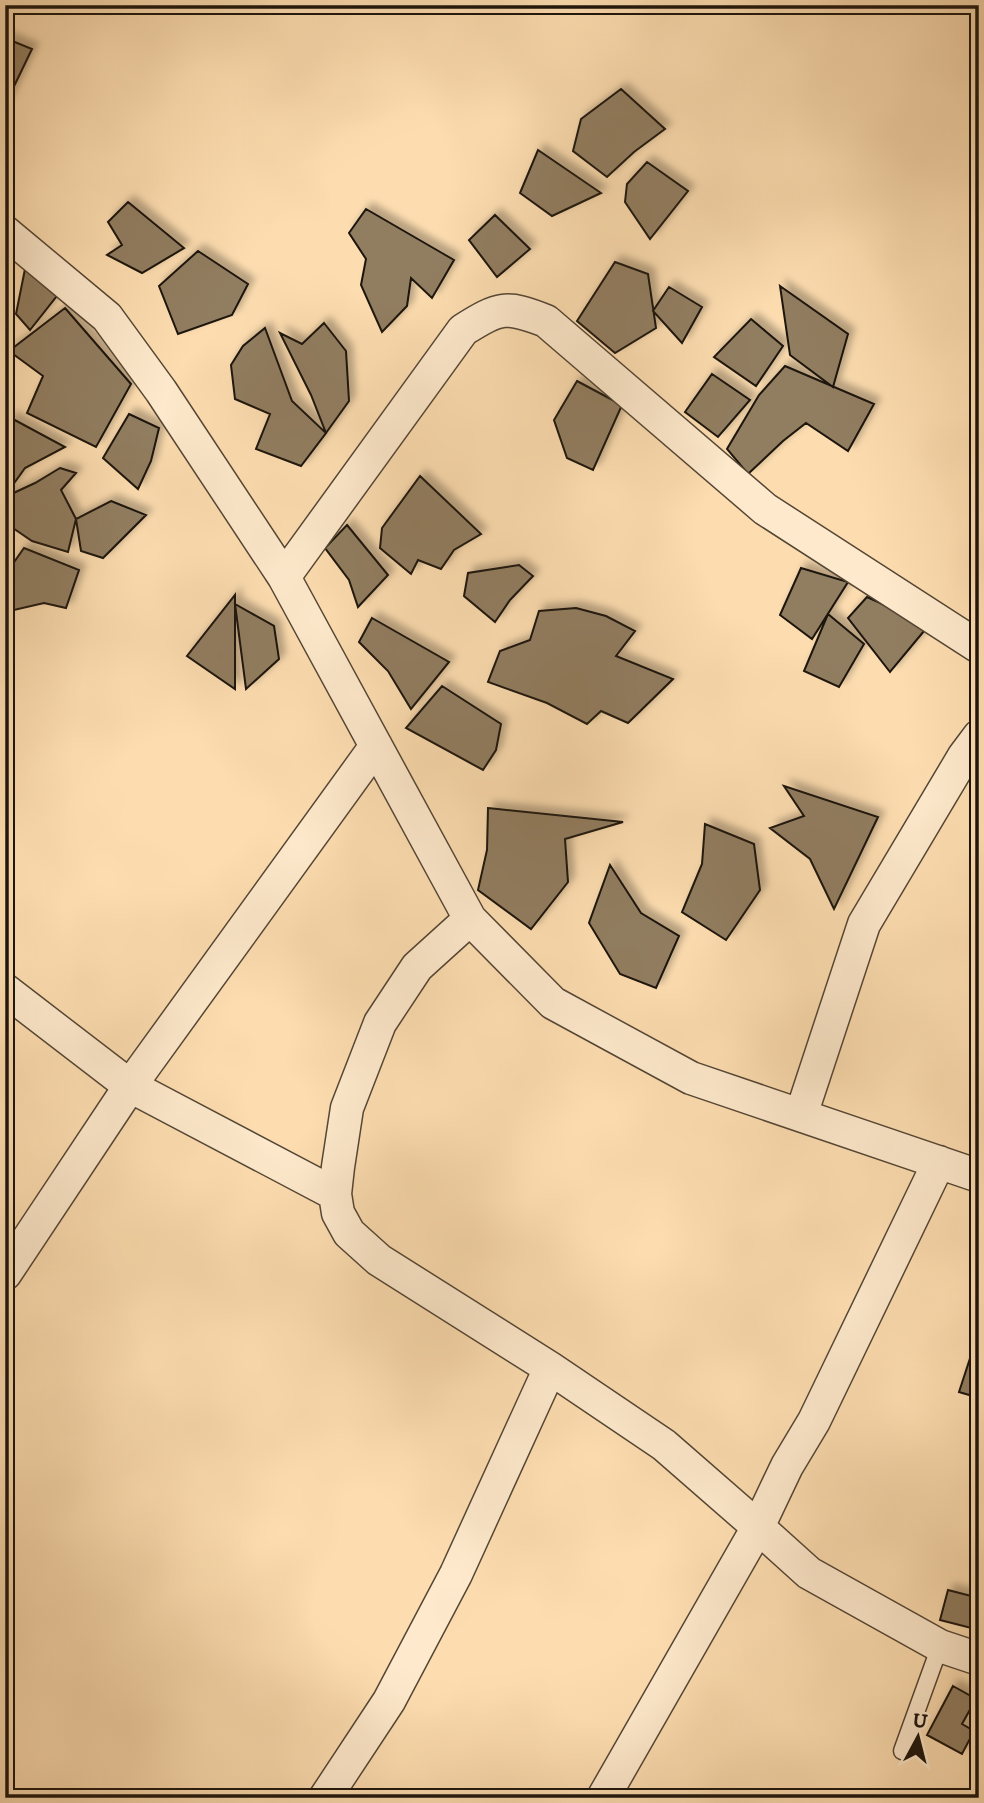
<svg xmlns="http://www.w3.org/2000/svg" width="984" height="1803" font-family="'IM FELL DW Pica',serif">
  <style>
    .building { fill: #917d61; stroke: #1c140c; stroke-width: 2; filter: url(#shadow) }
    .lines { fill: none; stroke-linecap: round; stroke-linejoin: round }
    .service-casing { stroke: #544635; stroke-width: 19 }
    .minor-casing { stroke: #544635; stroke-width: 35 }
    .service { stroke: #fee9cc; stroke-width: 16 }
    .minor { stroke: #fee9cc; stroke-width: 32 }
  </style>
  <defs>
    <filter id="shadow"><feDropShadow dx="6" dy="-6" stdDeviation="3.5" flood-color="#0004"/></filter>
  </defs>
  <rect width="100%" height="100%" fill="#fdddb0"/>
  <filter id="stains"><feTurbulence type="fractalNoise" baseFrequency=".00286" numOctaves="4"/><feColorMatrix values="0 0 0 0 .2 0 0 0 0 .09 0 0 0 0 .02 0 0 0 .5 -.17"/></filter>
  <radialGradient id="worn" r=".72"><stop offset=".6" stop-color="#630" stop-opacity="0"/><stop offset="1" stop-color="#630" stop-opacity=".3"/></radialGradient>
  <path class="building" d="M 5,38 L 32,49 L 5,105 Z
    M 621,89 L 665,129 L 634,152 L 607,177 L 573,151 L 581,119 Z
    M 538,150 L 601,193 L 552,216 L 520,193 Z
    M 647,162 L 688,191 L 650,239 L 625,202 L 627,184 Z
    M 128,202 L 184,248 L 142,273 L 107,255 L 122,245 L 108,222 Z
    M 366,209 L 454,260 L 432,298 L 411,278 L 407,306 L 382,332 L 361,285 L 366,259 L 349,233 Z
    M 495,215 L 530,249 L 497,277 L 469,240 Z
    M 198,251 L 248,284 L 232,315 L 178,334 L 159,286 Z
    M 615,262 L 648,274 L 656,328 L 615,353 L 577,321 Z
    M 25,269 L 60,292 L 30,330 L 16,314 Z
    M 780,286 L 848,334 L 833,387 L 790,355 Z
    M 669,287 L 702,307 L 682,343 L 653,311 Z
    M 65,308 L 131,384 L 96,447 L 27,413 L 43,376 L 9,351 Z
    M 751,319 L 783,346 L 756,386 L 714,357 Z
    M 324,323 L 346,351 L 349,401 L 326,433 L 311,395 L 280,333 L 302,344 Z
    M 265,328 L 292,401 L 326,433 L 301,466 L 256,449 L 270,414 L 235,399 L 231,365 L 243,346 Z
    M 785,366 L 874,404 L 848,451 L 806,423 L 783,441 L 748,474 L 727,449 L 759,395 Z
    M 712,374 L 750,400 L 718,437 L 685,412 Z
    M 577,381 L 622,405 L 593,470 L 567,458 L 554,420 Z
    M 129,414 L 159,428 L 151,461 L 138,489 L 103,458 Z
    M 11,418 L 65,447 L 25,468 L 5,496 L 5,426 Z
    M 60,468 L 76,473 L 61,490 L 76,519 L 68,552 L 32,541 L 7,524 L 5,511 L 5,497 L 35,483 Z
    M 420,476 L 481,534 L 454,550 L 441,569 L 418,560 L 411,574 L 380,548 L 382,528 Z
    M 111,501 L 146,515 L 103,558 L 81,551 L 76,519 Z
    M 347,525 L 388,575 L 358,607 L 349,580 L 325,548 Z
    M 24,548 L 79,570 L 66,608 L 44,603 L 14,610 L 5,604 L 5,575 Z
    M 519,565 L 533,576 L 510,600 L 495,622 L 464,596 L 468,573 Z
    M 801,568 L 848,582 L 812,639 L 780,615 Z
    M 235,595 L 235,689 L 187,656 Z
    M 867,597 L 929,625 L 890,672 L 848,618 Z
    M 235,604 L 274,626 L 279,659 L 246,689 Z
    M 576,608 L 606,616 L 635,631 L 616,656 L 673,679 L 628,723 L 601,711 L 587,724 L 547,703 L 488,682 L 500,651 L 530,640 L 539,611 Z
    M 828,614 L 864,644 L 839,687 L 804,671 Z
    M 372,618 L 449,662 L 411,709 L 388,671 L 359,642 Z
    M 442,686 L 501,724 L 496,750 L 483,770 L 406,728 Z
    M 784,786 L 878,817 L 834,909 L 810,859 L 770,828 L 804,816 Z
    M 488,808 L 623,822 L 565,839 L 568,882 L 531,929 L 478,890 L 487,850 Z
    M 705,824 L 754,844 L 760,890 L 726,940 L 682,912 L 702,864 Z
    M 610,865 L 641,913 L 679,936 L 656,988 L 620,974 L 589,923 Z
    M 977,1337 L 979,1338 L 979,1398 L 959,1392 Z
    M 948,1590 L 979,1598 L 979,1630 L 940,1620 Z
    M 953,1686 L 976,1699 L 962,1724 L 974,1731 L 962,1754 L 927,1735 Z"/>
  <g class="lines">
    <g class="service-casing">
      <path id="service" d="M 902,1751 L 940,1646"/>
    </g>
    <g class="minor-casing">
      <path id="minor" d="M 5,232 L 107,317 L 161,391 L 284,577 L 470,919 L 553,1003 L 691,1078 L 979,1176
        M 284,577 L 463,330 C 500,307 506,305 546,321 L 765,509 L 979,647
        M 470,919 L 417,967 L 380,1023 L 347,1108 L 338,1167 L 335,1194 L 338,1213 L 349,1233 L 379,1260 L 550,1368 L 664,1445 L 758,1527 L 603,1798
        M 5,990 L 130,1086 L 335,1194
        M 801,1115 L 864,924 L 964,756 L 979,736
        M 939,1162 L 814,1421 L 787,1466 L 758,1527 L 809,1573 L 940,1646 L 979,1659
        M 5,1274 L 130,1086 L 376,746
        M 325,1798 L 389,1701 L 456,1574 L 550,1368"/>
    </g>
    <use href="#service" class="service"/>
    <use href="#minor" class="minor"/>
  </g>
  <rect width="984" height="1803" fill="none" stroke="#fdddb0" stroke-width="28"/>
  <rect x="7" y="7" width="970" height="1789" fill="none" stroke="#1c140c" stroke-width="3.5"/>
  <rect x="14" y="14" width="956" height="1775" fill="none" stroke="#1c140c" stroke-width="2"/>
  <g transform="translate(918 1737) rotate(7)" stroke="#fee9cc" stroke-width="5" paint-order="stroke">
  <path d="M0-5L12 26L0 18L-12 26Z" fill="#1c140c"/>
  <text y="-10" font-size="19" font-weight="bold" text-anchor="middle" fill="#1c140c">U</text>
  </g>
  <rect width="100%" height="100%" filter="url(#stains)"/>
  <rect width="100%" height="100%" fill="url(#worn)"/>
</svg>
